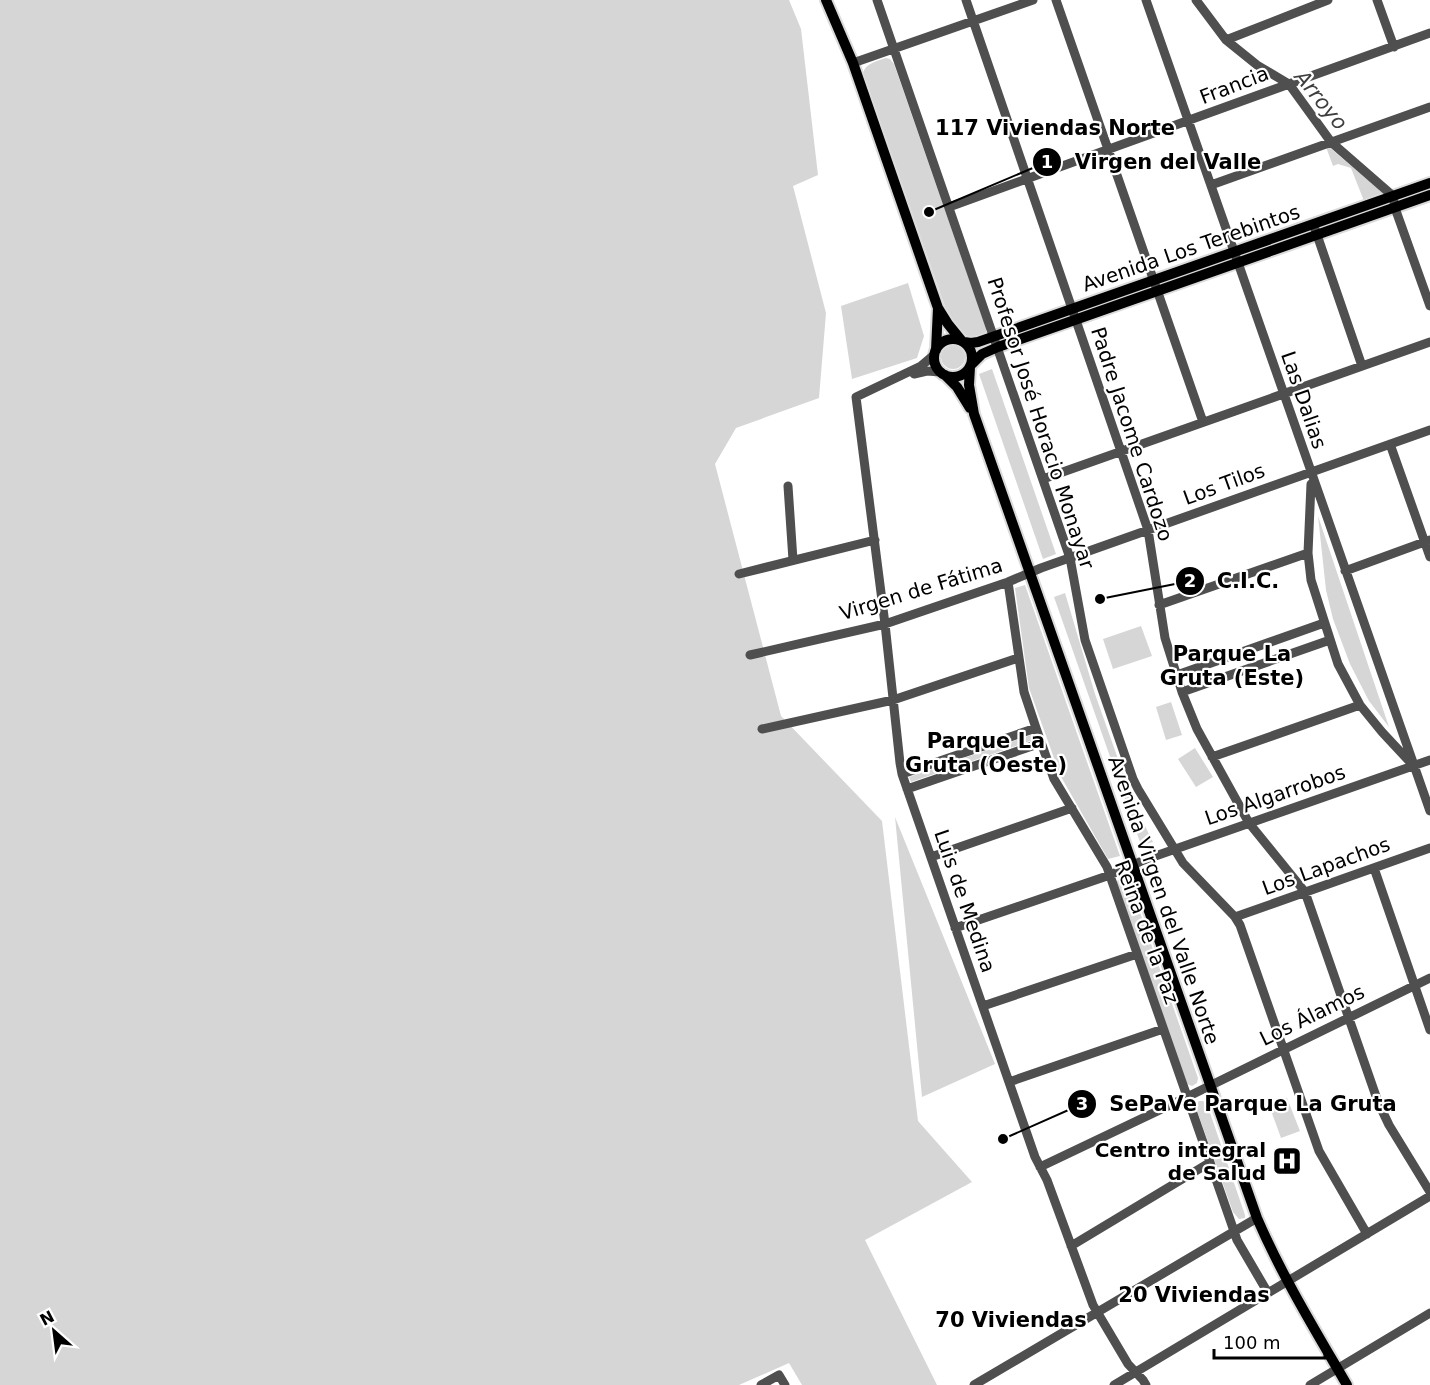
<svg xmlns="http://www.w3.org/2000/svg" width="1430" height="1385" font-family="'DejaVu Sans',sans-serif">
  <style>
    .green { fill: #d6d6d6 }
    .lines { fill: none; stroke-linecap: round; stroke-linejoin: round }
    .major-casing { stroke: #dbdbdb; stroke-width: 14 }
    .minor { stroke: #4f4f4f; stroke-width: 9 }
    .major { stroke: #000; stroke-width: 10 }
    .labels { text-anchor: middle; stroke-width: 4.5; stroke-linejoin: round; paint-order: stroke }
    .street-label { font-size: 20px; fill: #000; stroke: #fff }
    .poi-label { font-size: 20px; font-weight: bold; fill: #000; stroke: #fff; text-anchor: end }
    .water-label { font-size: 21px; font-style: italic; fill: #3e3e3e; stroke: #fff }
    .neighbourhood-label { font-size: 21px; font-weight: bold; fill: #000; stroke: #fff }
    .leader { fill: none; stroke: #000; stroke-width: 2 }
    .callout-dot { fill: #000; stroke: #fff; stroke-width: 2 }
    .mark-label { font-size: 18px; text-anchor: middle; font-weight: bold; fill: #fff }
    .callout-label { font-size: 21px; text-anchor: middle; font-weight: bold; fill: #000; stroke: #fff; stroke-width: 4.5; stroke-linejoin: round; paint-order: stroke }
  </style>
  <rect width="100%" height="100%" fill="#fff"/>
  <path class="green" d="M 0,0 L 789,0 L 801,29 L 818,175 L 793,186 L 826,313 L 819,398 L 736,428 L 715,464 L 781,716 L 882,821 L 918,1121 L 972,1182 L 865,1240 L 937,1385 L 802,1385 L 789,1363 L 739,1385 L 0,1385 Z
    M 886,58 L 890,59 L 894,64 L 986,328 L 986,333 C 978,339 966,338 958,330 C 954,327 951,322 949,318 L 863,73 C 866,63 877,61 886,58 Z
    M 1326,147 L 1329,147 L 1382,192 L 1382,196 L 1364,201 L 1351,168 L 1338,164 L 1333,166 Z
    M 908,283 L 924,336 L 917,358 L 852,379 L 841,306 Z
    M941 357a12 12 0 1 1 24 0a12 12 0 1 1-24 0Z
    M 992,369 L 1056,554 L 1043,559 L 979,374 Z
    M 1318,516 L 1389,727 L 1369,701 L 1350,664 L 1333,619 L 1326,590 Z
    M 1025,585 L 1120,856 L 1108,859 L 1060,775 L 1029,688 L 1015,588 Z
    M 1065,593 L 1095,694 L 1134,804 L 1153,842 L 1141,845 L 1054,597 Z
    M 1141,626 L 1152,656 L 1113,669 L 1103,639 Z
    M 1171,702 L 1182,735 L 1166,740 L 1156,707 Z
    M 1031,735 L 1033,740 L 911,782 L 909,777 Z
    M 1195,748 L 1213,777 L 1196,787 L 1178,759 Z
    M 895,817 L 995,1064 L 922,1097 Z
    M 1128,878 L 1198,1078 L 1197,1083 L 1192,1086 L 1187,1084 L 1116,881 Z
    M 1287,1098 L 1300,1131 L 1281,1138 L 1269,1105 Z
    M 1199,1101 L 1203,1101 L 1207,1104 L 1245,1215 L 1245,1218 L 1239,1219 L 1233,1212 L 1196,1108 L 1196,1104 Z"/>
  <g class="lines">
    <g class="major-casing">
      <path id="major" d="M 826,0 L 853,63 L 938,308 L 948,324 L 961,340
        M934 358a19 19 0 1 1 38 0a19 19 0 1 1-38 0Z
        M 964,342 L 971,343 L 978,342 L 1430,183
        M 936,350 L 938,308
        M 972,364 L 982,354 L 998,347 L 1430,195
        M 970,367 L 969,385 L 974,414 L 1257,1218 C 1282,1276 1315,1330 1347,1385
        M 945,375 L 957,387 L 970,408"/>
    </g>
    <path class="minor" d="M 877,0 L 1070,558 L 1085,640 L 1133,779 L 1138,789 L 1183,863 L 1235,917 L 1240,925 L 1319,1151 L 1367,1234
      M 966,0 L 1148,530 L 1165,638 L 1182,692 L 1197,729 L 1249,823 L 1305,892 L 1378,1102 L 1389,1125 L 1430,1192
      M 1056,0 L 1203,422
      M 1146,0 L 1430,811
      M 1196,0 L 1226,40 L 1257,65 L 1289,84 L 1331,142 L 1393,196 L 1395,208 L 1430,306
      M 1377,0 L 1394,47
      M 1226,40 L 1328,0
      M 853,63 L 1033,0
      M 1211,185 L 1430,107
      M 949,207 L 1430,33
      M 1315,229 L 1362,366
      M 934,355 L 921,366 L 856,397 L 885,624 L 900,763 L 902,774 L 1035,1157 L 1047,1180 L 1093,1305 L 1128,1364 L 1143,1380 L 1146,1385
      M 914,374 L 927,371 L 941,372
      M 1390,444 L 1430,557
      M 1043,479 L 1430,342
      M 1311,484 L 1308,553 L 1311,580 L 1338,664 L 1360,705 L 1382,732 L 1410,762
      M 788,486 L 793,560
      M 1345,571 L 1430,540
      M 739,574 L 875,540
      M 1008,582 L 1024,692 L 1036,728 L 1054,779 L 1107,867 L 1234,1231 L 1237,1240 L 1268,1293
      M 1159,605 L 1308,553
      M 750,655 L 885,624 L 1008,582 L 1041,568 L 1430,430
      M 1177,675 L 1324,623
      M 1182,692 L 1330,640
      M 762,729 L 893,700 L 1018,658
      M 1212,757 L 1360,705
      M 902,774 L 1036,728
      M 907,789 L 1041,743
      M 931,857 L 1072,808
      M 1374,868 L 1430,1030
      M 1235,917 L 1430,848
      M 955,928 L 1110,875 L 1144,860 L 1430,760
      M 983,1006 L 1137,954
      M 1009,1082 L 1163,1029
      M 1040,1167 L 1187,1097 L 1430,978
      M 1071,1246 L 1209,1163
      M 761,1385 L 779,1375 L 785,1385
      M 974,1385 L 1257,1218
      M 1114,1385 L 1430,1196
      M 1310,1385 L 1430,1313"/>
    <use href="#major" class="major"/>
  </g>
  <defs>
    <g id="hospital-square" transform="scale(1.5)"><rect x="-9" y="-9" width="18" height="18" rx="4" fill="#000" stroke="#fff"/><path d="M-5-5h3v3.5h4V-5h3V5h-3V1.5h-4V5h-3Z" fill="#fff"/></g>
  </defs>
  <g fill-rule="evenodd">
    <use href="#hospital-square" x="1287" y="1161"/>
  </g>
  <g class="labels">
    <g class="street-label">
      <text transform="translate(1234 85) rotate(-21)" y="7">Francia</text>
      <text transform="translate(1191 248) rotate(-19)" y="7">Avenida Los Terebintos</text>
      <text transform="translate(1304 400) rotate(71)" y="7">Las Dalias</text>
      <text transform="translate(1041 423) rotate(72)" y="7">Profesor José Horacio Monayar</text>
      <text transform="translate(1132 434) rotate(72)" y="7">Padre Jacome Cardozo</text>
      <text transform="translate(1224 484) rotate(-20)" y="7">Los Tilos</text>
      <text transform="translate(921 589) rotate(-17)" y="7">Virgen de Fátima</text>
      <text transform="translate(1275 795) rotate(-19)" y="7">Los Algarrobos</text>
      <text transform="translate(1326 866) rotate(-20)" y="7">Los Lapachos</text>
      <text transform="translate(1164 900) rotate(71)" y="7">Avenida Virgen del Valle Norte</text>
      <text transform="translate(965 901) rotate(71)" y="7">Luis de Medina</text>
      <text transform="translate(1147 932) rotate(70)" y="7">Reina de la Paz</text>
      <text transform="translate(1312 1015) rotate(-26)" y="7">Los Álamos</text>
    </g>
    <g class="poi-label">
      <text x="1266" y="1157">Centro integral<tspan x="1266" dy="23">de Salud</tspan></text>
    </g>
    <g class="water-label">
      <text transform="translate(1321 100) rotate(51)" y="7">Arroyo</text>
    </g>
    <g class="neighbourhood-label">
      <text x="1055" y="135">117 Viviendas Norte</text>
      <text x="1232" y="661">Parque La<tspan x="1232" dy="24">Gruta (Este)</tspan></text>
      <text x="986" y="748">Parque La<tspan x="986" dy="24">Gruta (Oeste)</tspan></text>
      <text x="1194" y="1302">20 Viviendas</text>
      <text x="1011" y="1327">70 Viviendas</text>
    </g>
  </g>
  <path class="leader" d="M929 212L1047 162M1100 599L1190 581M1003 1139L1082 1104"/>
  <g class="callout-dot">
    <circle cx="929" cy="212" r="6"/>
    <circle cx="1100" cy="599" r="6"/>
    <circle cx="1003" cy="1139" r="6"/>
    <circle cx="1047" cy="162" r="15"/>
    <circle cx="1190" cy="581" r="15"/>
    <circle cx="1082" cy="1104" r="15"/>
  </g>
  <g class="mark-label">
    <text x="1047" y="168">1</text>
    <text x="1190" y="587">2</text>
    <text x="1082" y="1110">3</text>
  </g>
  <g class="callout-label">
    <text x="1168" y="169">Virgen del Valle</text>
    <text x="1248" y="588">C.I.C.</text>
    <text x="1253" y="1111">SePaVe Parque La Gruta</text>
  </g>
  <g transform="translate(54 1331) rotate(332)" stroke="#ffffff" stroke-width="4.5" paint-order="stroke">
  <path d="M0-4.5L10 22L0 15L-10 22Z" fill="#000000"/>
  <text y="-9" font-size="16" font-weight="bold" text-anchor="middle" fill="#000000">N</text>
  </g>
  <path d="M1214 1349v9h111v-9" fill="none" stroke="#000000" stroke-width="3"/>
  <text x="1223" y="1349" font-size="18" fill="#000000" stroke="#ffffff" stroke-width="4.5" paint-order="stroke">100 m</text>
</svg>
